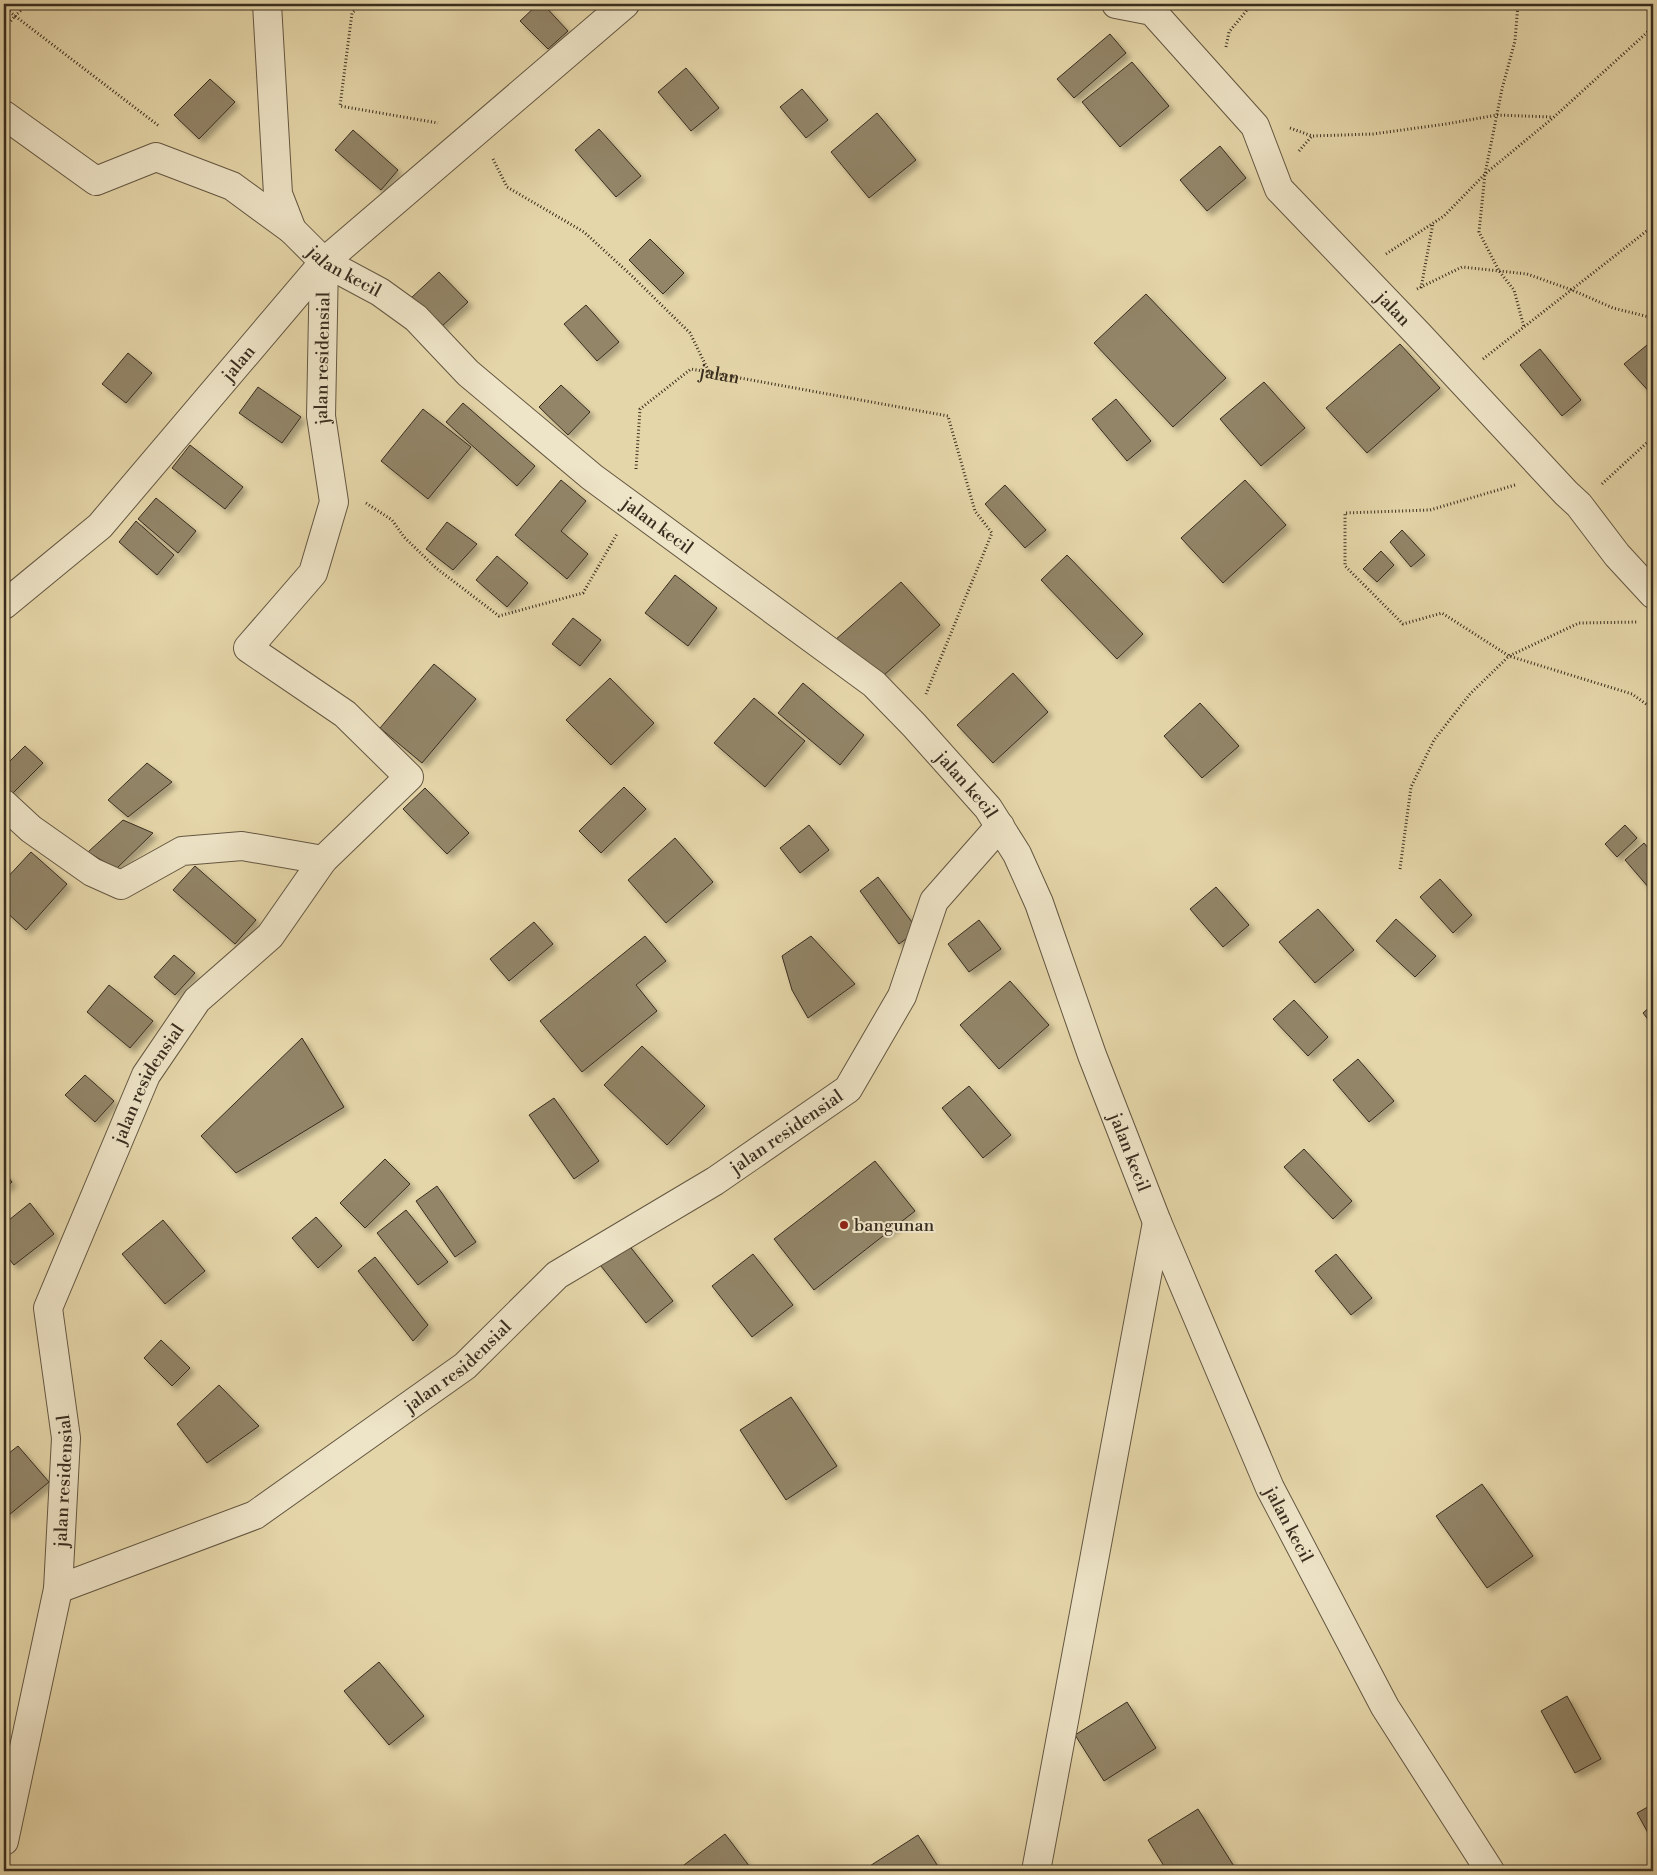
<svg xmlns="http://www.w3.org/2000/svg" width="1657" height="1875" font-family="'Libre Bodoni',serif">
  <style>
    .building { fill: #928567; stroke: #392d1f; filter: url(#shadow) }
    .lines { fill: none; stroke-linecap: round; stroke-linejoin: round }
    .street-casing { stroke: #645742; stroke-width: 30 }
    .path { stroke: #392d1f; stroke-width: 3; stroke-dasharray: 1 2.5; stroke-linecap: butt }
    .street { stroke: #eee4c7; stroke-width: 28 }
    .poi-dot { fill: #8f2418; stroke: #eee4c7; stroke-width: 2 }
    .labels { text-anchor: middle; stroke-width: 4; stroke-linejoin: round; paint-order: stroke }
    .street-label { font-size: 18px; fill: #392d1f; stroke: #eee4c7 }
    .poi-label { font-size: 18px; fill: #392d1f; stroke: #eee4c7; text-anchor: start }
  </style>
  <defs>
    <filter id="shadow"><feDropShadow dx="4.5" dy="4.5" stdDeviation="2.5" flood-color="#0004"/></filter>
  </defs>
  <rect width="100%" height="100%" fill="#e5d6a9"/>
  <filter id="stains"><feTurbulence type="fractalNoise" baseFrequency=".004" numOctaves="4"/><feColorMatrix values="0 0 0 0 .2 0 0 0 0 .09 0 0 0 0 .02 0 0 0 .5 -.17"/></filter>
  <radialGradient id="worn" r=".72"><stop offset=".6" stop-color="#630" stop-opacity="0"/><stop offset="1" stop-color="#630" stop-opacity=".3"/></radialGradient>
  <path class="building" d="M 538,4 L 543,4 L 568,31 L 548,49 L 520,21 Z
    M 1110,34 L 1126,53 L 1074,98 L 1057,79 Z
    M 1132,62 L 1169,106 L 1120,147 L 1082,102 Z
    M 686,68 L 719,108 L 691,131 L 658,92 Z
    M 210,79 L 235,102 L 199,139 L 174,115 Z
    M 802,89 L 828,120 L 806,138 L 780,107 Z
    M 877,113 L 916,160 L 869,198 L 831,152 Z
    M 599,129 L 641,176 L 616,197 L 575,150 Z
    M 353,130 L 398,170 L 381,190 L 335,150 Z
    M 1220,146 L 1246,178 L 1207,211 L 1180,180 Z
    M 650,239 L 684,273 L 663,294 L 629,260 Z
    M 439,272 L 468,302 L 440,328 L 411,298 Z
    M 1146,294 L 1226,378 L 1173,427 L 1094,343 Z
    M 586,305 L 619,342 L 597,361 L 564,324 Z
    M 1400,344 L 1440,388 L 1367,453 L 1326,408 Z
    M 1647,345 L 1653,352 L 1653,396 L 1624,364 Z
    M 1540,349 L 1581,400 L 1562,416 L 1520,365 Z
    M 128,353 L 152,373 L 126,403 L 102,384 Z
    M 1264,382 L 1305,428 L 1261,466 L 1220,419 Z
    M 561,385 L 590,412 L 568,435 L 539,407 Z
    M 258,387 L 301,417 L 282,443 L 239,413 Z
    M 1116,399 L 1151,441 L 1127,461 L 1092,419 Z
    M 463,403 L 535,466 L 517,486 L 446,422 Z
    M 423,409 L 471,447 L 428,499 L 381,461 Z
    M 190,445 L 243,487 L 225,509 L 172,468 Z
    M 561,480 L 586,501 L 561,531 L 588,554 L 567,579 L 515,535 Z
    M 1245,480 L 1286,525 L 1223,583 L 1181,538 Z
    M 1005,485 L 1046,530 L 1025,548 L 985,504 Z
    M 156,498 L 196,531 L 178,553 L 138,519 Z
    M 136,521 L 174,555 L 157,575 L 119,542 Z
    M 447,522 L 477,544 L 453,570 L 426,549 Z
    M 1402,530 L 1425,555 L 1411,567 L 1390,542 Z
    M 1381,551 L 1394,565 L 1377,582 L 1363,569 Z
    M 1067,555 L 1143,634 L 1117,659 L 1041,580 Z
    M 497,556 L 528,583 L 507,607 L 476,580 Z
    M 675,575 L 717,608 L 688,646 L 645,613 Z
    M 901,582 L 940,625 L 874,684 L 835,640 Z
    M 573,618 L 601,640 L 580,666 L 552,644 Z
    M 434,664 L 476,699 L 422,763 L 380,728 Z
    M 1013,673 L 1048,712 L 993,763 L 957,725 Z
    M 610,678 L 654,723 L 611,765 L 566,720 Z
    M 803,683 L 864,735 L 840,765 L 778,713 Z
    M 754,698 L 805,741 L 765,787 L 714,743 Z
    M 1200,703 L 1239,746 L 1202,778 L 1164,736 Z
    M 25,746 L 43,763 L 10,796 L 4,790 L 4,767 Z
    M 147,763 L 172,782 L 128,817 L 108,800 Z
    M 624,787 L 646,809 L 601,853 L 579,831 Z
    M 425,788 L 469,833 L 447,854 L 403,809 Z
    M 123,820 L 153,833 L 116,869 L 88,852 Z
    M 809,825 L 829,850 L 800,873 L 780,848 Z
    M 1625,825 L 1637,838 L 1617,857 L 1605,844 Z
    M 675,838 L 713,882 L 666,923 L 628,880 Z
    M 1644,843 L 1653,854 L 1653,884 L 1649,888 L 1625,860 Z
    M 31,852 L 67,884 L 26,930 L 4,910 L 4,881 Z
    M 195,866 L 256,920 L 235,944 L 173,890 Z
    M 878,877 L 918,930 L 899,944 L 860,891 Z
    M 1440,879 L 1472,915 L 1453,933 L 1420,897 Z
    M 1216,887 L 1249,925 L 1223,947 L 1190,909 Z
    M 1318,909 L 1354,950 L 1315,983 L 1279,942 Z
    M 1396,919 L 1436,956 L 1415,977 L 1376,941 Z
    M 979,920 L 1001,949 L 969,972 L 948,944 Z
    M 534,922 L 553,944 L 509,981 L 490,959 Z
    M 645,936 L 666,961 L 636,985 L 657,1011 L 582,1072 L 540,1021 Z
    M 811,936 L 855,984 L 808,1018 L 792,990 L 782,956 Z
    M 174,955 L 195,973 L 175,995 L 154,977 Z
    M 1010,981 L 1049,1025 L 999,1069 L 960,1025 Z
    M 109,985 L 153,1021 L 130,1048 L 87,1012 Z
    M 1294,1000 L 1328,1037 L 1308,1056 L 1273,1019 Z
    M 1653,1004 L 1653,1026 L 1643,1013 Z
    M 302,1038 L 344,1107 L 236,1173 L 201,1136 Z
    M 642,1046 L 705,1106 L 667,1145 L 604,1085 Z
    M 1358,1059 L 1394,1101 L 1369,1122 L 1333,1080 Z
    M 85,1075 L 114,1101 L 95,1122 L 65,1095 Z
    M 969,1086 L 1011,1135 L 983,1158 L 942,1108 Z
    M 554,1098 L 599,1161 L 574,1179 L 529,1115 Z
    M 1304,1149 L 1352,1201 L 1333,1219 L 1284,1167 Z
    M 385,1159 L 410,1184 L 365,1228 L 340,1203 Z
    M 875,1161 L 915,1211 L 814,1290 L 774,1239 Z
    M 4,1172 L 12,1182 L 4,1189 Z
    M 437,1186 L 476,1242 L 455,1257 L 416,1201 Z
    M 30,1203 L 54,1234 L 14,1265 L 4,1253 L 4,1224 Z
    M 406,1210 L 448,1262 L 418,1285 L 377,1233 Z
    M 316,1217 L 342,1246 L 318,1268 L 292,1238 Z
    M 163,1220 L 205,1271 L 165,1304 L 122,1254 Z
    M 624,1239 L 673,1301 L 646,1323 L 597,1261 Z
    M 753,1254 L 793,1305 L 752,1337 L 712,1286 Z
    M 1336,1254 L 1372,1298 L 1351,1315 L 1315,1271 Z
    M 375,1257 L 428,1325 L 413,1341 L 358,1271 Z
    M 161,1340 L 190,1368 L 172,1386 L 144,1358 Z
    M 219,1385 L 259,1426 L 207,1463 L 177,1424 Z
    M 791,1397 L 837,1466 L 786,1500 L 740,1430 Z
    M 18,1446 L 49,1482 L 9,1515 L 4,1509 L 4,1457 Z
    M 1482,1484 L 1533,1556 L 1487,1588 L 1436,1516 Z
    M 379,1662 L 424,1716 L 389,1745 L 344,1691 Z
    M 1567,1696 L 1601,1759 L 1575,1773 L 1541,1711 Z
    M 1127,1702 L 1156,1748 L 1104,1781 L 1075,1735 Z
    M 1653,1804 L 1653,1842 L 1637,1813 Z
    M 1198,1809 L 1237,1871 L 1167,1871 L 1148,1840 Z
    M 725,1834 L 753,1871 L 676,1871 Z
    M 918,1835 L 941,1871 L 862,1871 Z"/>
  <g class="lines">
    <g class="street-casing">
      <g id="street">
        <path d="M 267,4 L 278,194 L 292,230"/>
        <path id="s2" d="M 1116,4 L 1152,11 L 1255,126 L 1279,189 L 1418,334 L 1566,493 L 1579,505 L 1617,555 L 1653,594"/>
        <path id="s3" d="M 4,115 L 96,181 L 156,157 L 232,186 L 292,230 L 324,262 L 380,292 L 416,318 L 468,373 L 592,477 L 874,684 L 914,725 L 988,808 L 1017,854 L 1039,903 L 1092,1055 L 1157,1222 L 1270,1488 L 1385,1707 L 1490,1871"/>
        <path id="s4" d="M 4,605 L 100,526 L 324,262 L 625,4"/>
        <path d="M 4,804 L 31,829 L 92,872 L 121,885 L 182,851 L 242,846 L 323,860"/>
        <path id="s5" d="M 58,1589 L 255,1515 L 465,1366 L 557,1275 L 715,1181 L 848,1089 L 902,996 L 934,901 L 1000,826"/>
        <path id="s6" d="M 4,1841 L 58,1589 L 66,1438 L 48,1308 L 146,1075 L 197,1000 L 270,936 L 323,860 L 409,777 L 345,714 L 248,648 L 313,573 L 334,502 L 321,416 L 324,262"/>
        <path d="M 1036,1871 L 1157,1222"/>
      </g>
    </g>
    <g class="path">
      <path d="M 362,4 L 352,13 L 340,106 L 438,123"/>
      <path d="M 1518,4 L 1515,41 L 1502,89 L 1485,174 L 1479,232 L 1499,271 L 1514,290 L 1524,327"/>
      <path d="M 4,7 L 15,16 L 28,4"/>
      <path d="M 4,29 L 15,16 L 159,126"/>
      <path d="M 1226,47 L 1229,32 L 1252,4"/>
      <path d="M 1290,128 L 1312,136 L 1373,134 L 1446,124 L 1497,115 L 1553,117"/>
      <path d="M 1299,151 L 1312,136"/>
      <path d="M 493,159 L 507,187 L 584,232 L 632,276 L 690,333 L 709,372"/>
      <path d="M 1386,254 L 1444,216 L 1485,174 L 1554,117 L 1653,27"/>
      <path d="M 1421,288 L 1433,223"/>
      <path d="M 1417,289 L 1462,267 L 1527,274 L 1572,290 L 1613,308 L 1653,318"/>
      <path d="M 1483,359 L 1653,226"/>
      <path id="s1" d="M 636,469 L 640,409 L 691,369 L 948,416 L 975,511 L 992,533 L 926,694"/>
      <path d="M 1602,484 L 1653,437"/>
      <path d="M 1515,485 L 1430,510 L 1345,513 L 1345,566 L 1403,624 L 1442,613 L 1509,656 L 1632,694 L 1653,709"/>
      <path d="M 366,503 L 392,520 L 404,537 L 436,568 L 499,616 L 583,593 L 617,534"/>
      <path d="M 1400,869 L 1411,787 L 1434,740 L 1470,694 L 1509,656 L 1579,623 L 1638,622"/>
    </g>
    <use href="#street" class="street"/>
  </g>
  <circle class="poi-dot" cx="844" cy="1225" r="5"/>
  <g class="labels">
    <g class="street-label">
      <text dy="6" stroke="none"><textPath href="#s3" startOffset="401">jalan kecil</textPath></text>
      <text dy="6" stroke="none"><textPath href="#s2" startOffset="424">jalan</textPath></text>
      <text dy="6" stroke="none"><textPath href="#s6" startOffset="1718">jalan residensial</textPath></text>
      <text dy="6" stroke="none"><textPath href="#s4" startOffset="338">jalan</textPath></text>
      <text dy="6" stroke="none"><textPath href="#s1" startOffset="154">jalan</textPath></text>
      <text dy="6" stroke="none"><textPath href="#s3" startOffset="806">jalan kecil</textPath></text>
      <text dy="6" stroke="none"><textPath href="#s3" startOffset="1211">jalan kecil</textPath></text>
      <text dy="6" stroke="none"><textPath href="#s6" startOffset="786">jalan residensial</textPath></text>
      <text dy="6" stroke="none"><textPath href="#s5" startOffset="868">jalan residensial</textPath></text>
      <text dy="6" stroke="none"><textPath href="#s3" startOffset="1616">jalan kecil</textPath></text>
      <text dy="6" stroke="none"><textPath href="#s5" startOffset="462">jalan residensial</textPath></text>
      <text dy="6" stroke="none"><textPath href="#s6" startOffset="366">jalan residensial</textPath></text>
      <text dy="6" stroke="none"><textPath href="#s3" startOffset="2021">jalan kecil</textPath></text>
    </g>
    <g class="poi-label">
      <text x="854" y="1231">bangunan</text>
    </g>
  </g>
  <rect width="1657" height="1875" fill="none" stroke="#e5d6a9" stroke-width="20"/>
  <rect x="5" y="5" width="1647" height="1865" fill="none" stroke="#392d1f" stroke-width="2.5"/>
  <rect x="10" y="10" width="1637" height="1855" fill="none" stroke="#392d1f"/>
  <rect width="100%" height="100%" filter="url(#stains)"/>
  <rect width="100%" height="100%" fill="url(#worn)"/>
</svg>
